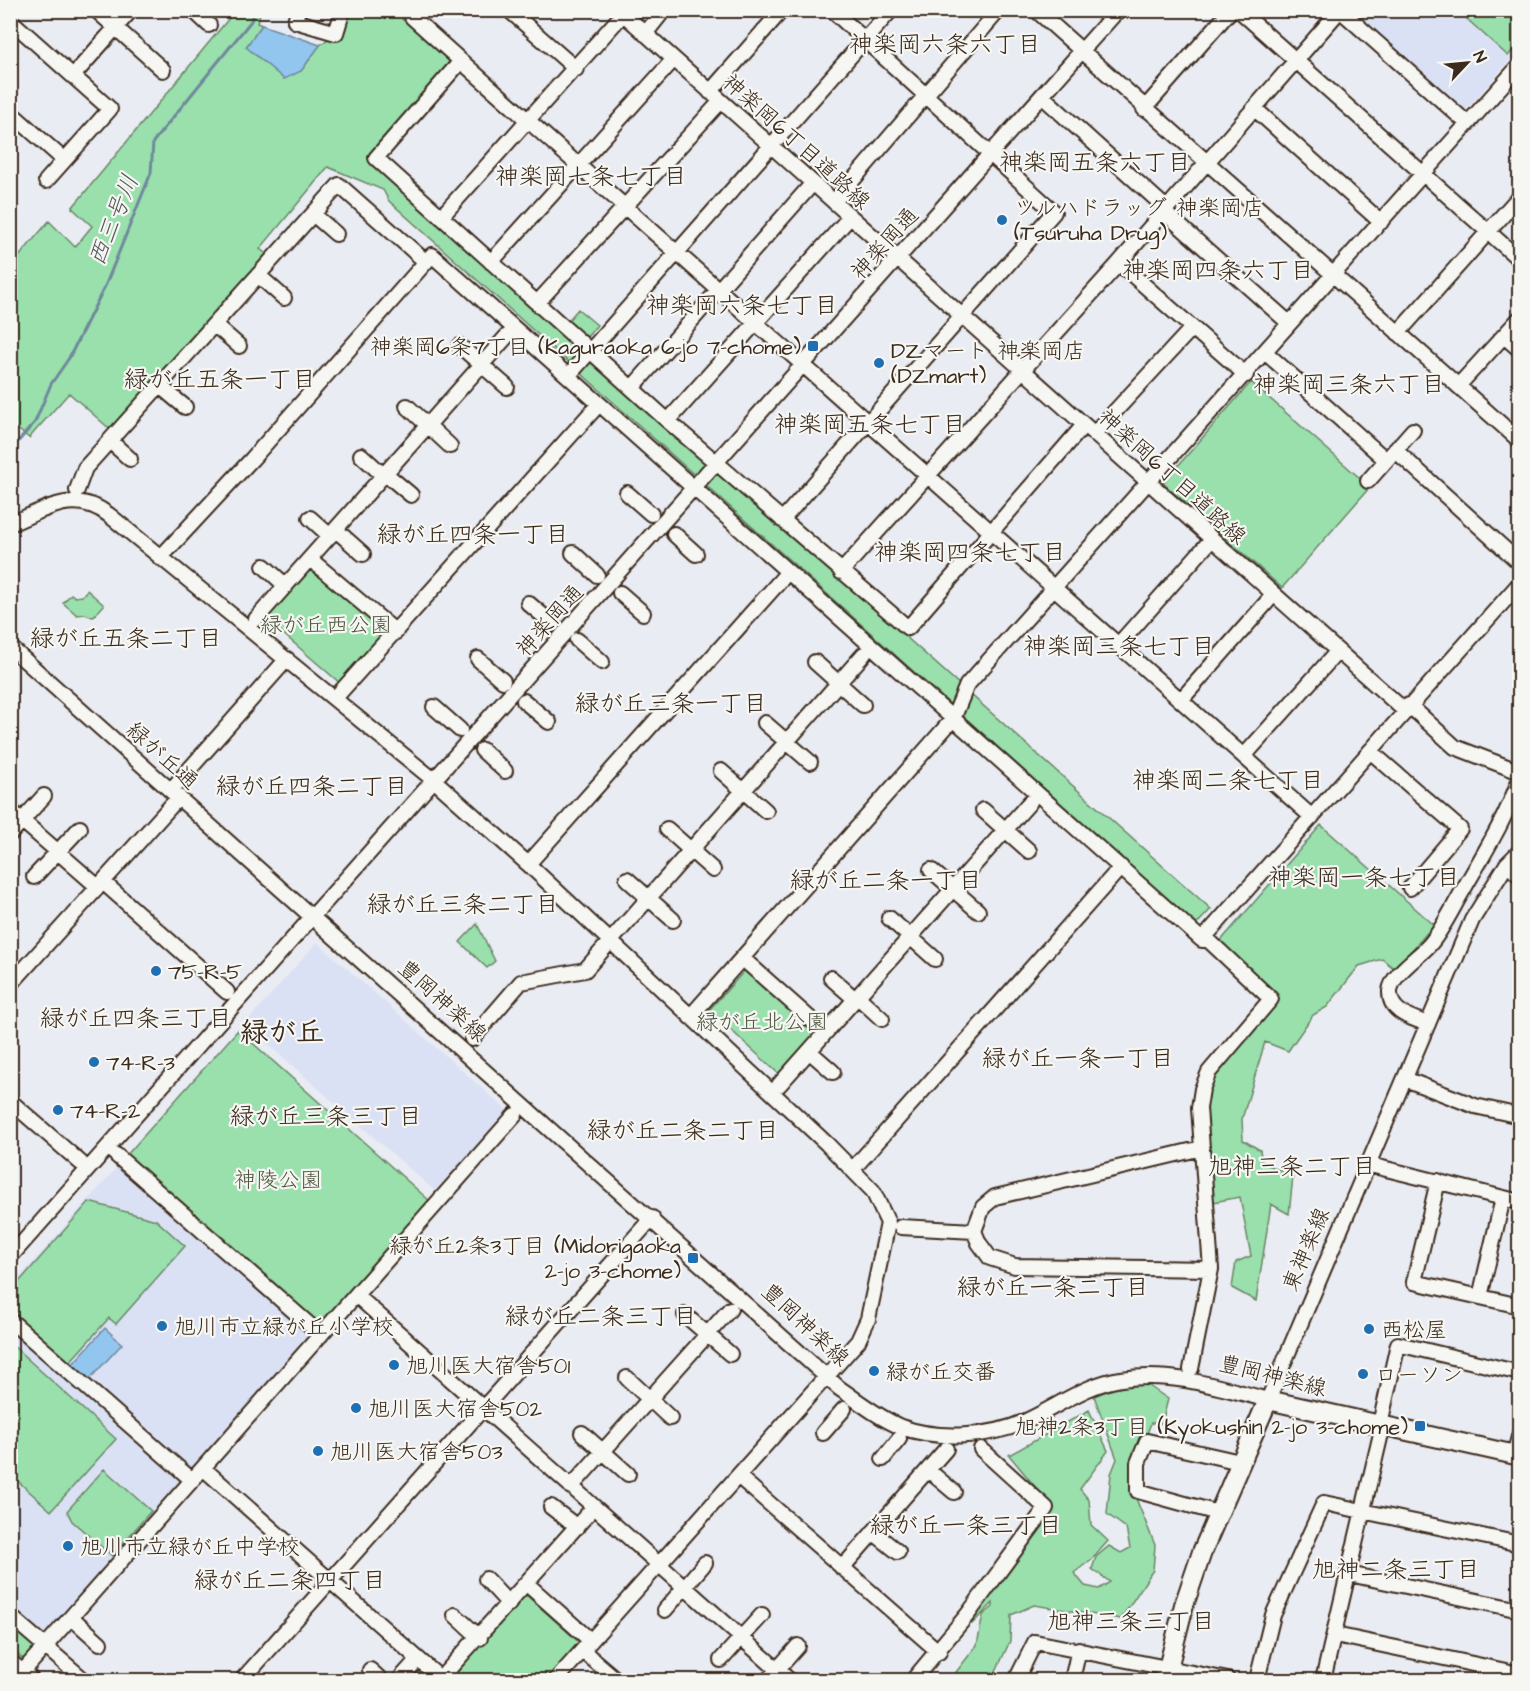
<svg xmlns="http://www.w3.org/2000/svg" width="1530" height="1691" font-family="'Architects Daughter','Klee One',sans-serif">
  <style>
    .built { fill: #dbe1f4 }
    .green { fill: #99e0ad; stroke: #6a8566; stroke-width: 1.5 }
    .water { fill: #92c6ef; stroke: #6f889b; stroke-width: 1.5 }
    .lines { fill: none; stroke-linecap: round; stroke-linejoin: round }
    .stream { stroke: #6f889b; stroke-width: 3 }
    .minor-casing { stroke: #3b2a1e; stroke-width: 18 }
    .major-casing { stroke: #3b2a1e; stroke-width: 22 }
    .minor { stroke: #f6f6f2; stroke-width: 14 }
    .major { stroke: #f6f6f2; stroke-width: 18 }
    .poi-dot { fill: #1f6fb2; stroke: #f6f6f2; stroke-width: 2 }
    .labels { text-anchor: middle; stroke-width: 4.5; stroke-linejoin: round; paint-order: stroke }
    .street-label { font-size: 22px; fill: #3b2a1e; stroke: #f6f6f2 }
    .poi-label { font-size: 22px; fill: #3b2a1e; stroke: #f6f6f2; text-anchor: start }
    .park-label { font-size: 22px; fill: #525842; stroke: #f6f6f2 }
    .neighbourhood-label { font-size: 24px; fill: #3b2a1e; stroke: #f6f6f2 }
    .water-label { font-size: 24px; font-style: italic; fill: #55595d; stroke: #f6f6f2 }
    .district-label { font-size: 28px; font-weight: bold; fill: #3b2a1e; stroke: #f6f6f2 }
  </style>
  <rect width="100%" height="100%" fill="#eaecf3"/>
  <filter id="ink" filterUnits="userSpaceOnUse"><feTurbulence type="fractalNoise" baseFrequency=".0167" numOctaves="2"/><feDisplacementMap in="SourceGraphic" scale="12" xChannelSelector="R" yChannelSelector="G"/><feConvolveMatrix kernelMatrix="1 2 1 2 8 2 1 2 1" color-interpolation-filters="sRGB"/></filter>
  <g filter="url(#ink)">
    <path class="built" d="M 1355,11 L 1519,11 L 1519,50 L 1467,109 L 1459,108 L 1355,16 Z
      M 317,942 L 510,1113 L 438,1194 L 245,1024 Z
      M 120,1164 L 313,1335 L 190,1475 L 11,1317 L 11,1287 Z
      M 11,1329 L 182,1483 L 44,1638 L 11,1609 Z"/>
    <path class="green" d="M 235,11 L 261,11 L 257,23 L 262,25 L 246,47 L 301,71 L 320,45 L 336,33 L 343,11 L 396,11 L 403,20 L 412,17 L 461,61 L 377,158 L 396,182 L 1211,909 L 1196,925 L 389,201 L 383,190 L 328,167 L 260,249 L 268,255 L 112,431 L 69,393 L 29,438 L 11,424 L 11,266 L 49,221 L 75,247 L 92,226 L 72,208 Z
      M 1458,11 L 1519,11 L 1519,43 L 1508,56 Z
      M 578,309 L 597,325 L 587,337 L 580,337 L 566,323 Z
      M 1251,382 L 1370,487 L 1282,588 L 1163,483 Z
      M 311,564 L 388,630 L 341,684 L 265,618 Z
      M 87,590 L 104,605 L 93,617 L 85,614 L 77,615 L 63,603 L 71,594 L 75,597 L 82,596 Z
      M 1321,825 L 1434,925 L 1395,969 L 1382,959 L 1359,966 L 1327,1007 L 1313,1015 L 1288,1051 L 1265,1042 L 1242,1119 L 1243,1140 L 1260,1150 L 1262,1162 L 1293,1176 L 1289,1214 L 1271,1204 L 1256,1301 L 1232,1288 L 1236,1262 L 1251,1256 L 1240,1197 L 1213,1202 C 1210,1170 1199,1110 1211,1081 C 1222,1053 1258,1022 1278,999 L 1218,944 Z
      M 477,924 L 495,961 L 487,968 L 460,942 Z
      M 747,968 L 818,1033 L 780,1075 L 709,1010 Z
      M 238,1030 L 431,1202 L 319,1329 L 125,1157 Z
      M 89,1202 L 156,1220 L 185,1246 L 116,1324 L 109,1318 L 67,1365 L 11,1316 L 11,1291 Z
      M 11,1344 L 116,1439 L 51,1511 L 11,1475 Z
      M 1146,1384 L 1168,1399 L 1162,1423 L 1151,1423 L 1136,1462 L 1137,1501 L 1155,1545 L 1153,1570 L 1121,1619 L 1034,1605 L 1011,1615 L 1010,1641 L 992,1680 L 950,1680 L 977,1645 L 983,1615 L 993,1607 L 993,1603 L 972,1624 L 968,1621 L 1052,1507 L 1009,1455 L 1089,1410 L 1108,1451 L 1080,1489 L 1089,1500 L 1091,1525 L 1108,1541 L 1093,1558 L 1074,1573 L 1085,1586 L 1099,1589 L 1110,1582 L 1092,1569 L 1096,1557 L 1109,1546 L 1121,1553 L 1130,1548 L 1126,1528 L 1107,1514 L 1111,1474 L 1117,1459 L 1094,1396 L 1122,1385 Z
      M 104,1469 L 151,1511 L 112,1556 L 72,1521 L 67,1511 Z
      M 525,1594 L 580,1643 L 548,1680 L 450,1680 Z
      M 11,1623 L 37,1647 L 25,1661 L 11,1648 Z"/>
    <path class="water" d="M 262,25 L 320,45 L 301,71 L 284,79 L 246,47 Z
      M 105,1328 L 122,1344 L 87,1382 L 70,1367 Z"/>
    <g class="lines">
      <path class="stream" d="M 10,451 L 35,422 L 51,384 L 69,358 L 106,284 L 151,173 L 153,142 L 251,21 L 254,10"/>
      <g class="minor-casing">
        <path id="minor" d="M 96,10 L 163,70
          M 193,10 L 209,25
          M 298,10 L 295,21 L 336,33 L 343,10
          M 414,10 L 412,17 L 461,61 L 1312,817
          M 509,10 L 576,69
          M 619,10 L 1404,710
          M 1036,10 L 1520,441
          M 1239,10 L 1520,260
          M 1340,10 L 1467,123
          M 10,20 L 110,109 L 46,181
          M 645,34 L 664,10
          M 461,61 L 376,158 L 668,421 L 908,628 L 1084,425
          M 73,76 L 131,10
          M 710,92 L 782,10
          M 1042,96 L 1166,208
          M 1254,108 L 1381,222
          M 1144,109 L 1231,10
          M 10,112 L 64,160
          M 834,202 L 999,10
          M 1163,211 L 1289,323
          M 313,214 L 336,234
          M 441,217 L 623,14
          M 491,262 L 674,59
          M 1119,263 L 1246,375
          M 258,275 L 284,298
          M 537,303 L 721,101
          M 215,325 L 239,346
          M 1398,333 L 1520,196
          M 1504,336 L 1520,350
          M 460,346 L 507,387
          M 1265,352 L 1386,460
          M 568,376 L 891,10
          M 160,386 L 185,407
          M 1458,386 L 1520,318
          M 632,388 L 813,183
          M 407,406 L 450,446
          M 668,421 L 850,217
          M 1094,434 L 1192,328
          M 110,441 L 130,459
          M 1395,450 L 1520,563
          M 361,455 L 384,476
          M 386,474 L 411,495
          M 1368,481 L 1413,430
          M 77,490 L 85,468 L 339,185 L 426,262
          M 627,493 L 651,514
          M 310,518 L 330,536
          M 782,520 L 1054,212 L 832,10
          M 10,524 C 45,510 74,488 109,515 L 435,781 L 528,864 L 827,1144 L 873,1191 L 888,1223 L 868,1319 L 858,1341 L 556,1680
          M 336,530 L 363,554
          M 674,534 L 696,554
          M 573,553 L 597,575
          M 160,558 L 252,459 L 432,255 L 1202,940 L 1520,583
          M 310,559 L 396,632
          M 264,566 L 286,586
          M 841,572 L 1119,263 L 1340,10
          M 620,593 L 643,613
          M 528,603 L 553,624
          M 256,619 L 507,336
          M 577,640 L 602,662
          M 1119,644 L 1212,539
          M 10,647 L 839,1388 C 858,1401 879,1418 901,1427 C 937,1440 990,1438 1026,1421 C 1057,1407 1086,1384 1121,1379 C 1172,1371 1219,1387 1268,1400 L 1472,920 L 1507,864 L 1520,851
          M 478,659 L 503,681
          M 815,662 L 863,705
          M 335,698 L 599,404
          M 1181,700 L 1274,594
          M 524,701 L 549,722
          M 1409,705 L 1455,747 L 1520,772
          M 434,707 L 460,730
          M 765,723 L 810,762
          M 482,750 L 505,771
          M 1370,751 L 1460,829 L 1410,888
          M 1244,756 L 1338,651
          M 721,771 L 766,811
          M 171,790 L 287,659
          M 10,810 L 98,887
          M 983,810 L 1029,851
          M 667,829 L 713,870
          M 10,834 L 44,796
          M 528,864 L 788,572
          M 1507,864 L 1520,876
          M 931,870 L 978,911
          M 34,877 L 80,828
          M 627,879 L 673,920
          M 103,882 L 227,992
          M 889,918 L 935,959
          M 742,958 L 825,1032
          M 831,978 L 855,999
          M 10,985 L 179,797
          M 857,996 L 882,1019
          M 690,1017 L 953,719 L 967,685 L 1520,65
          M 1428,1024 C 1412,1018 1389,1013 1390,991 C 1392,973 1420,957 1431,943 C 1443,928 1452,909 1462,892 C 1483,855 1506,819 1520,778
          M 472,1039 L 521,982 L 585,970 L 864,654
          M 809,1051 L 833,1072
          M 1405,1079 L 1475,1106 L 1520,1116
          M 779,1085 L 1030,802
          M 10,1101 L 81,1163
          M 1202,1148 L 995,1197 L 983,1207 L 974,1231 L 979,1243 L 990,1258 L 1015,1266 L 1211,1269
          M 116,1155 L 321,1335
          M 1366,1164 L 1520,1202
          M 853,1169 L 1121,867
          M 1438,1181 L 1414,1282 L 1520,1306
          M 901,1227 L 974,1231
          M 10,1257 L 1118,10
          M 356,1295 L 789,1680
          M 1480,1297 L 1503,1198
          M 685,1315 L 730,1354
          M 10,1320 L 192,1480
          M 1191,1369 L 1211,1269 L 1199,1108 L 1202,1089 L 1209,1072 L 1271,999 L 1205,937
          M 627,1378 L 670,1418
          M 1380,1424 L 1398,1344 L 1520,1373
          M 582,1433 L 628,1474
          M 823,1433 L 844,1409
          M 1520,1433 L 1514,1455 L 1520,1458
          M 883,1459 L 899,1439
          M 203,1468 L 442,1680
          M 928,1470 L 954,1492
          M 738,1476 L 939,1652
          M 571,1487 L 730,1309
          M 551,1507 L 577,1527
          M 1218,1513 L 1138,1491 L 1138,1463 L 1147,1441 L 1240,1462
          M 873,1532 L 898,1552
          M 842,1568 L 946,1449
          M 1349,1574 L 1520,1610
          M 486,1579 L 509,1604
          M 527,1584 L 591,1641
          M 665,1610 L 705,1563
          M 455,1615 L 480,1638
          M 10,1616 L 84,1680
          M 71,1617 L 100,1643
          M 1335,1635 L 1520,1674
          M 583,1651 L 617,1680
          M 721,1660 L 762,1615
          M 26,1668 L 515,1115
          M 370,1670 L 381,1680
          M 440,1679 L 594,1507
          M 242,1680 L 652,1218
          M 399,1680 L 418,1659
          M 768,1680 L 798,1646
          M 913,1680 L 968,1614 L 1046,1508 L 981,1449
          M 1016,1680 L 1035,1642 L 1228,1680
          M 1072,1680 L 1079,1649
          M 1257,1680 L 1273,1615 L 1324,1503 L 1520,1544
          M 1323,1680 L 1383,1425"/>
      </g>
      <g class="major-casing">
        <path id="major" d="M 10,1664 L 29,1680
          M 1165,1680 L 1184,1605 L 1202,1552 L 1268,1400 L 1520,1456"/>
      </g>
      <use href="#minor" class="minor"/>
      <use href="#major" class="major"/>
    </g>
  </g>
  <g class="poi-dot">
    <circle cx="1002" cy="220" r="6"/>
    <rect x="807" y="340" width="12" height="12" rx="3"/>
    <circle cx="879" cy="363" r="6"/>
    <circle cx="156" cy="971" r="6"/>
    <circle cx="94" cy="1062" r="6"/>
    <circle cx="58" cy="1110" r="6"/>
    <rect x="687" y="1252" width="12" height="12" rx="3"/>
    <circle cx="162" cy="1326" r="6"/>
    <circle cx="1369" cy="1329" r="6"/>
    <circle cx="394" cy="1365" r="6"/>
    <circle cx="874" cy="1371" r="6"/>
    <circle cx="1363" cy="1374" r="6"/>
    <circle cx="356" cy="1408" r="6"/>
    <rect x="1414" y="1420" width="12" height="12" rx="3"/>
    <circle cx="318" cy="1451" r="6"/>
    <circle cx="68" cy="1546" r="6"/>
  </g>
  <g class="labels">
    <g class="street-label">
      <text transform="translate(797 141) rotate(42)" y="8">神楽岡6丁目道路線</text>
      <text transform="translate(884 243) rotate(-48)" y="8">神楽岡通</text>
      <text transform="translate(1173 476) rotate(42)" y="8">神楽岡6丁目道路線</text>
      <text transform="translate(549 620) rotate(-48)" y="8">神楽岡通</text>
      <text transform="translate(163 755) rotate(42)" y="8">緑が丘通</text>
      <text transform="translate(443 1000) rotate(42)" y="8">豊岡神楽線</text>
      <text transform="translate(1305 1249) rotate(-67)" y="8">東神楽線</text>
      <text transform="translate(806 1324) rotate(43)" y="8">豊岡神楽線</text>
      <text transform="translate(1273 1375) rotate(14)" y="8">豊岡神楽線</text>
    </g>
    <g class="poi-label">
      <text x="1014" y="215">ツルハドラッグ 神楽岡店<tspan x="1014" dy="25">(Tsuruha Drug)</tspan></text>
      <text x="801" y="354" text-anchor="end">神楽岡6条7丁目 (Kaguraoka 6-jo 7-chome)</text>
      <text x="891" y="358">DZマート 神楽岡店<tspan x="891" dy="25">(DZmart)</tspan></text>
      <text x="168" y="979">75-R-5</text>
      <text x="106" y="1070">74-R-3</text>
      <text x="70" y="1118">74-R-2</text>
      <text x="681" y="1253" text-anchor="end">緑が丘2条3丁目 (Midorigaoka<tspan x="681" dy="25">2-jo 3-chome)</tspan></text>
      <text x="174" y="1334">旭川市立緑が丘小学校</text>
      <text x="1381" y="1337">西松屋</text>
      <text x="406" y="1373">旭川医大宿舎501</text>
      <text x="886" y="1379">緑が丘交番</text>
      <text x="1375" y="1382">ローソン</text>
      <text x="368" y="1416">旭川医大宿舎502</text>
      <text x="1408" y="1434" text-anchor="end">旭神2条3丁目 (Kyokushin 2-jo 3-chome)</text>
      <text x="330" y="1459">旭川医大宿舎503</text>
      <text x="80" y="1554">旭川市立緑が丘中学校</text>
    </g>
    <g class="park-label">
      <text x="326" y="632">緑が丘西公園</text>
      <text x="762" y="1029">緑が丘北公園</text>
      <text x="278" y="1187">神陵公園</text>
    </g>
    <g class="neighbourhood-label">
      <text x="945" y="52">神楽岡六条六丁目</text>
      <text x="1095" y="170">神楽岡五条六丁目</text>
      <text x="591" y="184">神楽岡七条七丁目</text>
      <text x="1218" y="278">神楽岡四条六丁目</text>
      <text x="742" y="313">神楽岡六条七丁目</text>
      <text x="220" y="387">緑が丘五条一丁目</text>
      <text x="1349" y="392">神楽岡三条六丁目</text>
      <text x="870" y="432">神楽岡五条七丁目</text>
      <text x="473" y="542">緑が丘四条一丁目</text>
      <text x="970" y="560">神楽岡四条七丁目</text>
      <text x="126" y="646">緑が丘五条二丁目</text>
      <text x="1119" y="654">神楽岡三条七丁目</text>
      <text x="671" y="711">緑が丘三条一丁目</text>
      <text x="1228" y="788">神楽岡二条七丁目</text>
      <text x="312" y="794">緑が丘四条二丁目</text>
      <text x="1364" y="885">神楽岡一条七丁目</text>
      <text x="886" y="888">緑が丘二条一丁目</text>
      <text x="463" y="912">緑が丘三条二丁目</text>
      <text x="136" y="1026">緑が丘四条三丁目</text>
      <text x="1078" y="1066">緑が丘一条一丁目</text>
      <text x="326" y="1124">緑が丘三条三丁目</text>
      <text x="683" y="1138">緑が丘二条二丁目</text>
      <text x="1292" y="1174">旭神三条二丁目</text>
      <text x="1053" y="1295">緑が丘一条二丁目</text>
      <text x="601" y="1324">緑が丘二条三丁目</text>
      <text x="966" y="1533">緑が丘一条三丁目</text>
      <text x="1396" y="1577">旭神二条三丁目</text>
      <text x="290" y="1588">緑が丘二条四丁目</text>
      <text x="1131" y="1629">旭神三条三丁目</text>
    </g>
    <g class="water-label">
      <text transform="translate(113 220) rotate(-68)" y="8">西三号川</text>
    </g>
    <g class="district-label">
      <text x="282" y="1041">緑が丘</text>
    </g>
  </g>
  <rect width="1530" height="1691" fill="none" stroke="#f6f6f2" stroke-width="36"/>
  <rect x="18" y="18" width="1494" height="1655" fill="none" stroke="#3b2a1e" stroke-width="2" filter="url(#ink)"/>
  <g transform="translate(1467 63) rotate(64)" stroke="#f6f6f2" stroke-width="4.5" paint-order="stroke">
  <path d="M0-4.5L10 22L0 15L-10 22Z" fill="#3b2a1e"/>
  <text y="-9" font-size="16" font-weight="bold" text-anchor="middle" fill="#3b2a1e">N</text>
  </g>
</svg>
